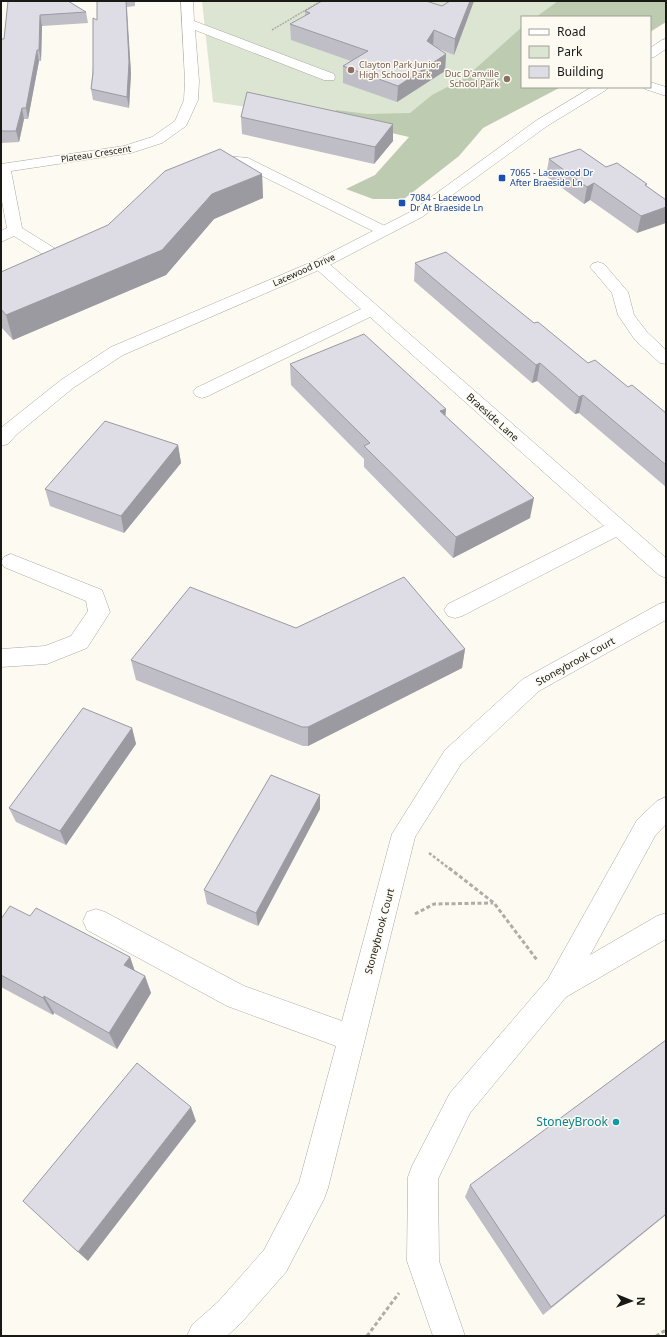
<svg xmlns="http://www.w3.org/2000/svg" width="667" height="1337" font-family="'Noto Sans',sans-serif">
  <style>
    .green { fill: #dbe5d2 }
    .forest { fill: #bdcbb0 }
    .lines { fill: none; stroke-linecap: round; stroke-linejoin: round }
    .minor-casing { stroke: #aaa8a0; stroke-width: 1 }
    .major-casing { stroke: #aaa8a0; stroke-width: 1 }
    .path-far2 { stroke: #afada6; stroke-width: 1.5; stroke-dasharray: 2 1; stroke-linecap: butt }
    .path-far1 { stroke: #afada6; stroke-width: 2.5; stroke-dasharray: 3 2; stroke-linecap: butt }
    .path { stroke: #afada6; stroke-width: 3; stroke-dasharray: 4 2.5; stroke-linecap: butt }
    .minor { fill: #fff; fill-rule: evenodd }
    .major { fill: #fff; fill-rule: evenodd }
    .wall { fill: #bfbdc5 }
    .shaded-wall { fill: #9b9aa0 }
    .building { fill: #dedce5; stroke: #9b9aa0 }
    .education-dot { fill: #8d6e63; stroke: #fcfaf1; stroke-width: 1.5 }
    .transit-dot { fill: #1a4fb4; stroke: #fcfaf1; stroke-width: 1.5 }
    .culture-dot { fill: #0f9aa8; stroke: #fcfaf1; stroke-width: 1.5 }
    .labels { text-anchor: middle; stroke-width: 3; stroke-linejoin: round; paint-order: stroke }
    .far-education-label { font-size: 9px; fill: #785e54; stroke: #fcfaf1; text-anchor: start }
    .far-street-label { font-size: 9px; fill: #181814; stroke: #fcfaf1 }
    .far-transit-label { font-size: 9px; fill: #164399; stroke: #fcfaf1; text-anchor: start }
    .street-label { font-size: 10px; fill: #181814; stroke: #fcfaf1 }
    .near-culture-label { font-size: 12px; fill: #0d838f; stroke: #fcfaf1; text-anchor: end }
  </style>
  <rect width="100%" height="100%" fill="#fcfaf1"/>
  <path class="green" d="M 202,1 L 666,1 L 666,12 L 650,17 L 522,17 L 522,87 L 471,139 L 213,102 Z"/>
  <path class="forest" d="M 558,1 L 666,1 L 666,22 L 650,32 L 650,17 L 536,17 Z
    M 522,27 L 522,87 L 561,87 L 483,128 L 459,156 L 404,199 L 373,199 L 346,189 L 375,175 L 409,137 L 335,120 L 336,110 L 367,114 L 410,113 L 432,95 L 465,78 Z"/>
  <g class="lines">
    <g class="minor-casing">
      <path id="minor" d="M 181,1 L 193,1 L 194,21 L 334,74 L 335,77 L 334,80 L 324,80 L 195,30 L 199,81 L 198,100 L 186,126 L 162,143 L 131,153 L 11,171 L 22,228 L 67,256 L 69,259 L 67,262 L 61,264 L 55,262 L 14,236 L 1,242 L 1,231 L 7,228 L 1,196 L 1,164 L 124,146 L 152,137 L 175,121 L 184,100 L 185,81 Z
        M 650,82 L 666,87 L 666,96 L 645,89 L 644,87 L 650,87 Z
        M 227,156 L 248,158 L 389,228 L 392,231 L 389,234 L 384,236 L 379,234 L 240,165 L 227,164 L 210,167 L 205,166 L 203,163 L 205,160 Z
        M 320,259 L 326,261 L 666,558 L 666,578 L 659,575 L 616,537 L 462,616 L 455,618 L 448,616 L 444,610 L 448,604 L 604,526 L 370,317 L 208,396 L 202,398 L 196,396 L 193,392 L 196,388 L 361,309 L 314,267 L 312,264 L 314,261 Z
        M 598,262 L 604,264 L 628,292 L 634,315 L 647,332 L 666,350 L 666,364 L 660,363 L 635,340 L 618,315 L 612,293 L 590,267 L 592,264 Z
        M 11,554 L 102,590 L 110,612 L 87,648 L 47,664 L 1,667 L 1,649 L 45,646 L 71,636 L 88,611 L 86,601 L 4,567 L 1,562 L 4,557 Z
        M 666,602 L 666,620 L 539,691 L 461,764 L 415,837 L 328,1188 L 324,1199 L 286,1272 L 241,1323 L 227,1336 L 187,1336 L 192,1325 L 219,1301 L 264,1250 L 299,1183 L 336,1046 L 227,1006 L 87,930 L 83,921 L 87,912 L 96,909 L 105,912 L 244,986 L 342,1021 L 392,834 L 445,750 L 523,679 L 659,604 Z
        M 666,797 L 666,824 L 655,836 L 590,955 L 657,916 L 666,913 L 666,939 L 566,997 L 470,1113 L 438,1179 L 439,1261 L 465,1336 L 433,1336 L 407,1261 L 408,1177 L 412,1166 L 450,1093 L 548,979 L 637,820 L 657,801 Z"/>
    </g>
    <g class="major-casing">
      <path id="major" d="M 666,39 L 666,49 L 654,57 L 650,58 L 650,48 L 662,40 Z
        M 592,87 L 608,87 L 606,90 L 547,126 L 422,217 L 326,267 L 123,355 L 73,388 L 16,435 L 8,444 L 1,446 L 1,428 L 2,427 L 61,380 L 111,347 L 314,261 L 412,211 L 537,120 Z"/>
    </g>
    <path class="path-far2" d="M 272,30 L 321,1"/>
    <path class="path-far1" d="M 429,853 L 450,869"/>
    <path class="path" d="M 449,868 L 494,903 L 537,960
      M 415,914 L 434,904 L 493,903
      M 367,1336 L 399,1293
      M 656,1336 L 666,1330"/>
    <use href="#minor" class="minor"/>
    <use href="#major" class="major"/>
  </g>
  <path class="wall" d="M 8,1 L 86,12 L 88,23 L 42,26 L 41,61 L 39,61 L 28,119 L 24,119 L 19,142 L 1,143 L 1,39 L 4,39 Z
    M 97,1 L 135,1 L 135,6 L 127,7 L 131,73 L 129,108 L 93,100 L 91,89 L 97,20 Z
    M 474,1 L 454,55 L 435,47 L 446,54 L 445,71 L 397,102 L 343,83 L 343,66 L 351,61 L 291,40 L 290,24 L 305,16 L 305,11 L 442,6 Z
    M 241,117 L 393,141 L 374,164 L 242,134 Z
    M 549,159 L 647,184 L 646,186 L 666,200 L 637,233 L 590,200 L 584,204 L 546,176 Z
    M 262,174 L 263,198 L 214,219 L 166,275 L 13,340 L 1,327 L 1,272 Z
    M 415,263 L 534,323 L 588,363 L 628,387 L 666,413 L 666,487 L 579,413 L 575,414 L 537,381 L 532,383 L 414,281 Z
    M 290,364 L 446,409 L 445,416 L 530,518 L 453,558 L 364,467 L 364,459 L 291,385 Z
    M 178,445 L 181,463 L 124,533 L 50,506 L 45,489 Z
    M 296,628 L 465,649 L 462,668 L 308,746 L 303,746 L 136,680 L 131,660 Z
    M 132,728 L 136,744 L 66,845 L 16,822 L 9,808 Z
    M 320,795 L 320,809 L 258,926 L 207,904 L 204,890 Z
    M 30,916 L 130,957 L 135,971 L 145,976 L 151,993 L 117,1049 L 54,1013 L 53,1015 L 1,987 L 1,919 Z
    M 470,1185 L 666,1215 L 543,1315 L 465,1197 Z"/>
  <path class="shaded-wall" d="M 126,1 L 131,73 L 129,108 L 127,97 Z
    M 470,1 L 474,1 L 454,55 L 455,39 Z
    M 40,15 L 42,26 L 41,61 L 39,50 Z
    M 434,30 L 433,46 L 427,41 Z
    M 37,50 L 39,61 L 28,119 L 26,108 Z
    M 446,54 L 445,71 L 397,102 L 398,86 Z
    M 22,108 L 24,119 L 19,142 L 16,131 Z
    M 393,124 L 393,141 L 374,164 L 375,147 Z
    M 262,174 L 263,198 L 214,219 L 166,275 L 13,340 L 6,315 L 212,194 Z
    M 594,183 L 590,200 L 584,204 L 587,187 Z
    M 666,207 L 666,223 L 637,233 L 641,216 Z
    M 540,363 L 537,381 L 532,383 L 536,365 Z
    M 583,395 L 579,413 L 575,414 L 579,397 Z
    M 446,409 L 444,430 L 440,411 Z
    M 178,445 L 181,463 L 124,533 L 121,516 Z
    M 534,498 L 530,518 L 453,558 L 456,537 Z
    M 465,649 L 462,668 L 308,746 L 308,727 Z
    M 132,728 L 136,744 L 66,845 L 60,831 Z
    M 320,795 L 320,809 L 258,926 L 256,913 Z
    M 130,957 L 136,975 L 124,965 Z
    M 145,976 L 151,993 L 117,1049 L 109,1033 Z
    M 44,996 L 54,1013 L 53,1015 L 43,998 Z
    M 191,1107 L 196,1121 L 88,1261 L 78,1252 Z"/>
  <path class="building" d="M 8,1 L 68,1 L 86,12 L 40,15 L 39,50 L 37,50 L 26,108 L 22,108 L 16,131 L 1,131 L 1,39 L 4,39 Z
    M 97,1 L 126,1 L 129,62 L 127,97 L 91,89 L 93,73 L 93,18 L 97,20 Z
    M 322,1 L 426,1 L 442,6 L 450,1 L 470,1 L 455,39 L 434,30 L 427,41 L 446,54 L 398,86 L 343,66 L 368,51 L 290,24 L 310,13 L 305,11 Z
    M 247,92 L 393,124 L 375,147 L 241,117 Z
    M 220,149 L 262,174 L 212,194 L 162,250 L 6,315 L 1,309 L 1,272 L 108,225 L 165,171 Z
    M 580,149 L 606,167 L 617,163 L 647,184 L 645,185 L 666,200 L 666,207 L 641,216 L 594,183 L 587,187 L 549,159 Z
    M 446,252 L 534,323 L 538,322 L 588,363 L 595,360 L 628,387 L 632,385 L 666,413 L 666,465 L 583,395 L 579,397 L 540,363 L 536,365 L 415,263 Z
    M 364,334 L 446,409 L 440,411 L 534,498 L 456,537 L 364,446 L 370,443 L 290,364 Z
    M 105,421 L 178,445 L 121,516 L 45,489 Z
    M 404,577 L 465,649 L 308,727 L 302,727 L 131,660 L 190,587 L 296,628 Z
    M 83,708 L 132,728 L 60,831 L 9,808 Z
    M 271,775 L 320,795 L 256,913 L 204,890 Z
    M 10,906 L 30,916 L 36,908 L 65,923 L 130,957 L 124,965 L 145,976 L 109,1033 L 44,996 L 43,998 L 1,975 L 1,919 Z
    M 666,1040 L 666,1214 L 551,1307 L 470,1185 Z
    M 137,1063 L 191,1107 L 78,1252 L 23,1201 Z"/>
  <g class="education-dot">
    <circle cx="351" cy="70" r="4"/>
    <circle cx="507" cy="79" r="4"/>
  </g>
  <g class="transit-dot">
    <rect x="498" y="174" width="8" height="8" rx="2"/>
    <rect x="398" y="199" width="8" height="8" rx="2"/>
  </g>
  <circle class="culture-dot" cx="616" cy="1122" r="4"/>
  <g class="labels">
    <g class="far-education-label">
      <text x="359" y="68">Clayton Park Junior<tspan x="359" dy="10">High School Park</tspan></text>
      <text x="499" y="77" text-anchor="end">Duc D'anville<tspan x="499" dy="10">School Park</tspan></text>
    </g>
    <g class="far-street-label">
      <text transform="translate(96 154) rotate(-9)" y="3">Plateau Crescent</text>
      <text transform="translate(304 270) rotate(-24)" y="3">Lacewood Drive</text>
    </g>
    <g class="far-transit-label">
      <text x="510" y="176">7065 - Lacewood Dr<tspan x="510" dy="10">After Braeside Ln</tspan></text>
      <text x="410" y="201">7084 - Lacewood<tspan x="410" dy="10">Dr At Braeside Ln</tspan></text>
    </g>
    <g class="street-label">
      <text transform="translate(493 417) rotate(42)" y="4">Braeside Lane</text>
      <text transform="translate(575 661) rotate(-29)" y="4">Stoneybrook Court</text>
      <text transform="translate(379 931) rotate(-75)" y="4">Stoneybrook Court</text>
    </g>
    <g class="near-culture-label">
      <text x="608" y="1126">StoneyBrook</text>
    </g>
  </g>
  <rect width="667" height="1337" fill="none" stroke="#181814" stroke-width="4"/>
  <rect x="521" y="16" width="130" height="72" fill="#fcfaf1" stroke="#a1a099"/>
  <rect x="529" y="29" width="20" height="6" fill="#ffffff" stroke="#a1a099"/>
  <text x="557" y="36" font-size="12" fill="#181814">Road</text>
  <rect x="529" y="46" width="20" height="12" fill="#dbe5d2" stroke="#a1a099"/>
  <text x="557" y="56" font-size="12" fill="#181814">Park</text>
  <rect x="529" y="66" width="20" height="12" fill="#dedce5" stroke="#a1a099"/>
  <text x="557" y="76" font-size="12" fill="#181814">Building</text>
  <g transform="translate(631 1301) rotate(91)" stroke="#fcfaf1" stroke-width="3" paint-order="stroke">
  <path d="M0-3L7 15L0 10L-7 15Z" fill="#181814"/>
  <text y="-6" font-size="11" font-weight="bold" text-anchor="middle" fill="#181814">N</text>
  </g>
</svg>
